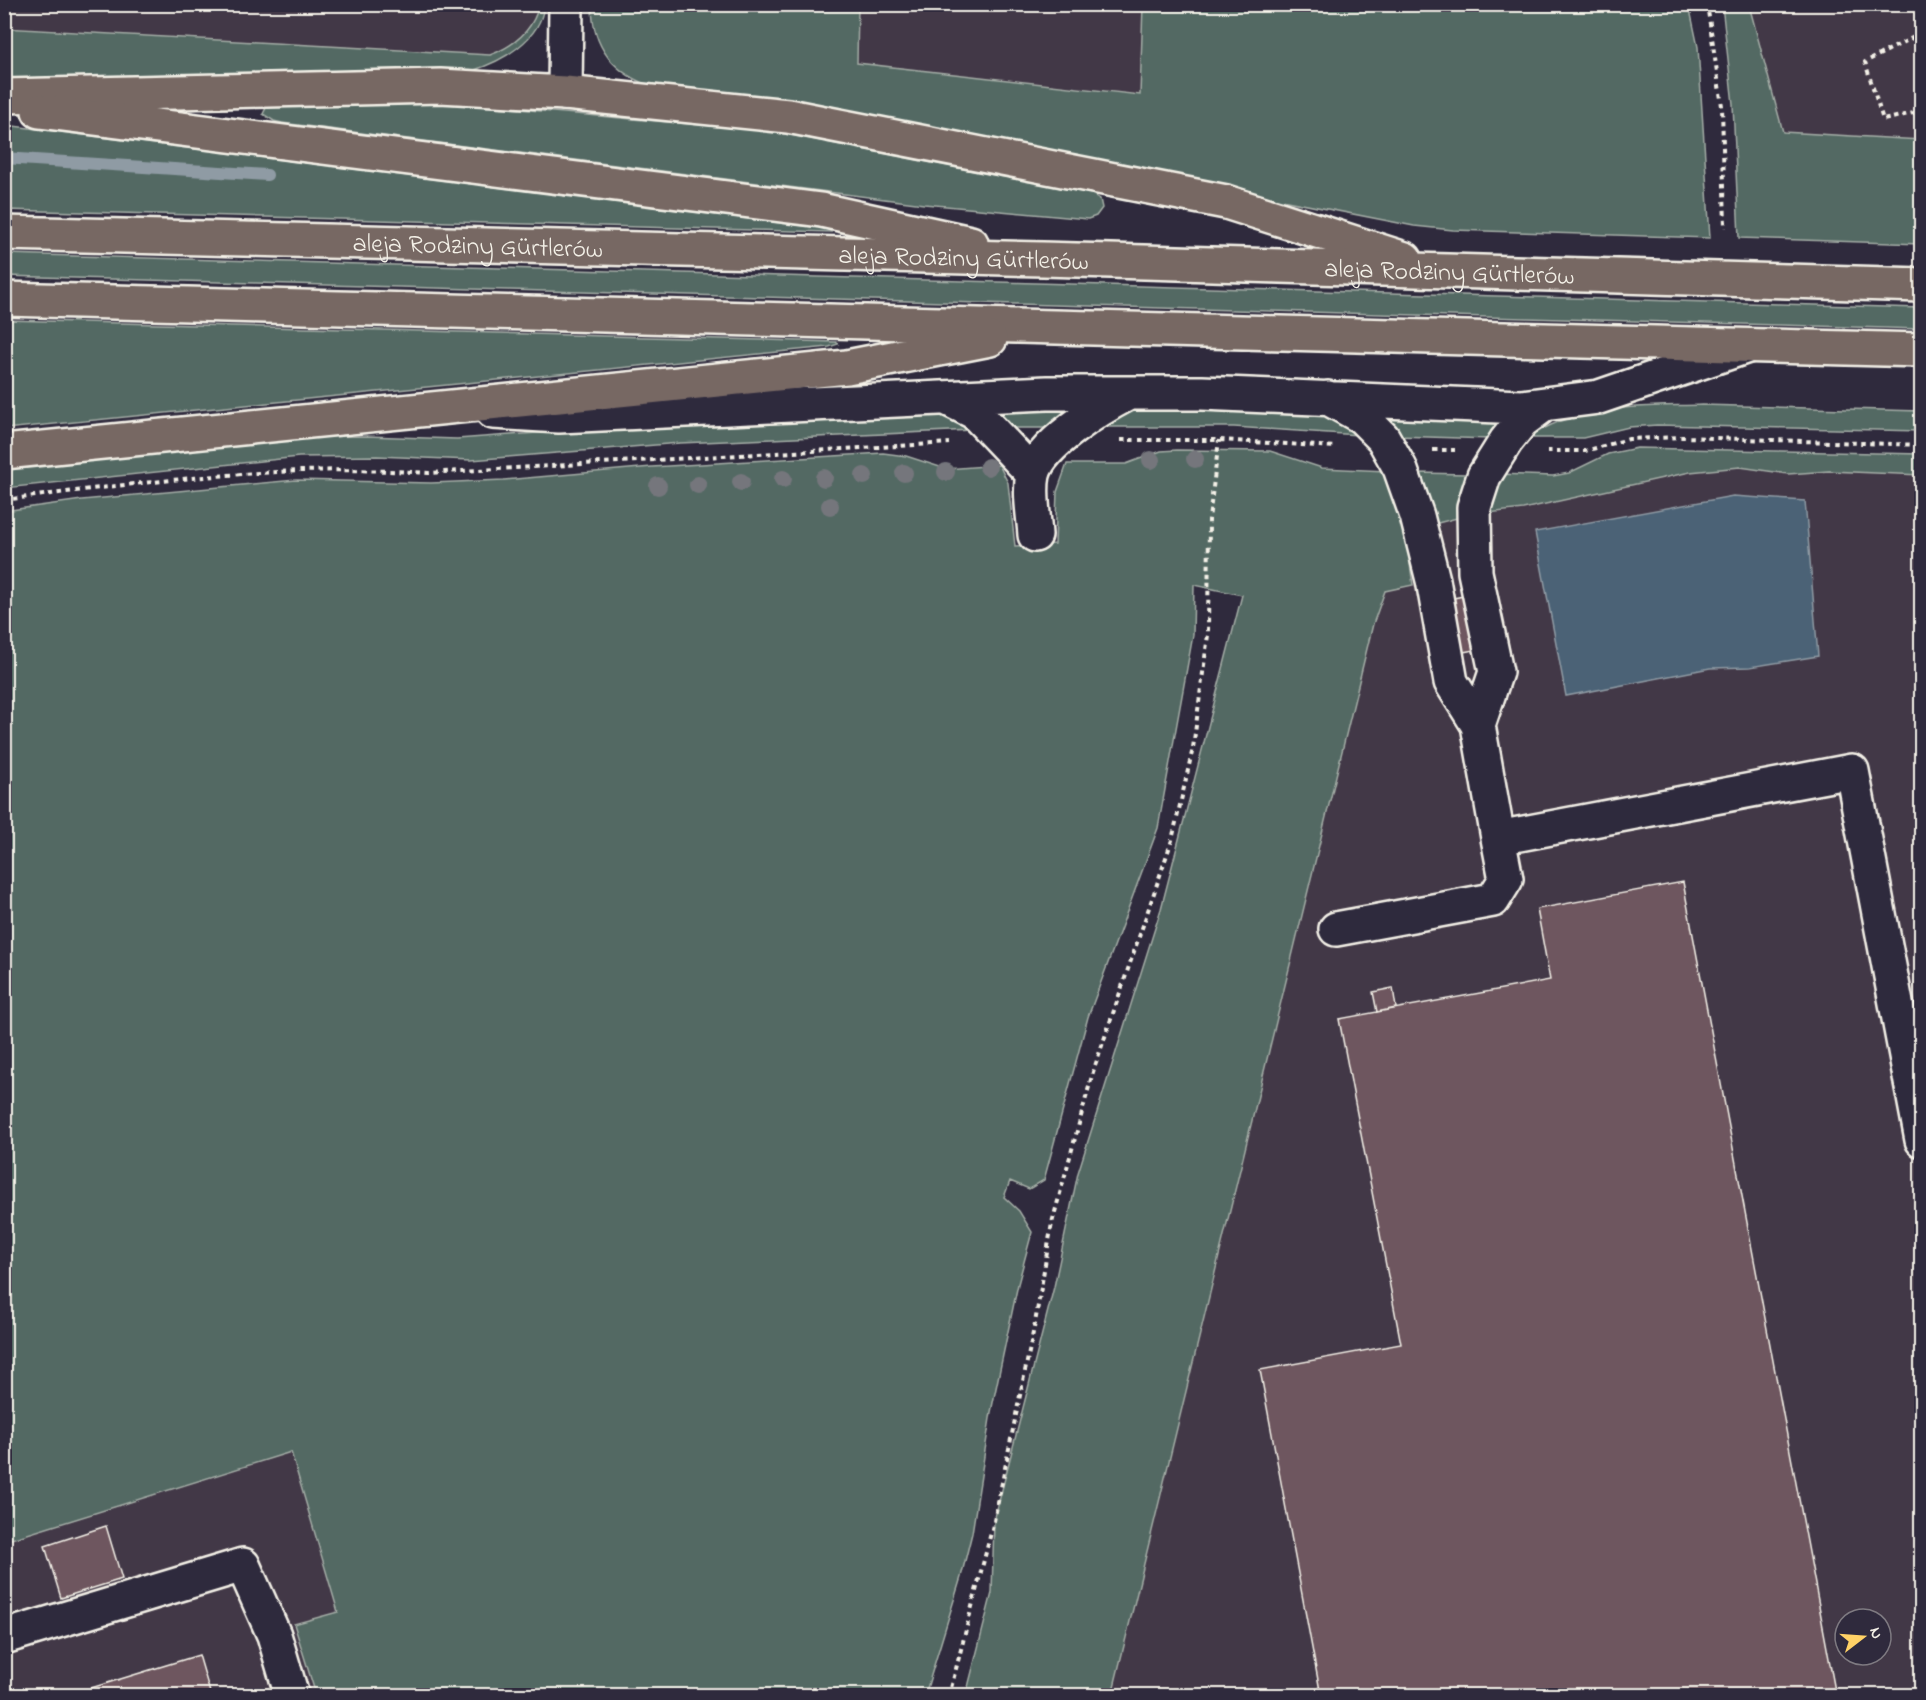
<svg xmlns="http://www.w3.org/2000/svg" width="1926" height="1700" font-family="'Indie Flower',sans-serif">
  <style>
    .built { fill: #423747; fill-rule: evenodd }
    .green { fill: #536964; stroke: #a4ada6; stroke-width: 1.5 }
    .water { fill: #4b6276; stroke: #8f9ba4; stroke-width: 1.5 }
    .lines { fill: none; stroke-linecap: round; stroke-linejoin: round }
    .stream { stroke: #8f9ba4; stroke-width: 12 }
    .building { fill: #6e565e; stroke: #f4f1e8; stroke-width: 1.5 }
    .minor-casing { stroke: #f4f1e8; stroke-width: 38 }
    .major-casing { stroke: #f4f1e8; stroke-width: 38 }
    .path { stroke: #f4f1e8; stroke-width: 4; stroke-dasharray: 4.5 4.5; stroke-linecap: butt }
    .minor { stroke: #2f2a3d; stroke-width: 33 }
    .major { stroke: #776864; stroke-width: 33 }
    .tree { fill: #74767b }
    .labels { text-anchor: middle; stroke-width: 6; stroke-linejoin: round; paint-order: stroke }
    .street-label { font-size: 26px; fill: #f4f1e8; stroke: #2f2a3d }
  </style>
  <rect width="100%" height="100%" fill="#2f2a3d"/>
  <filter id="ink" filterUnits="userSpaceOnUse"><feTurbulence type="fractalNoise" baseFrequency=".0167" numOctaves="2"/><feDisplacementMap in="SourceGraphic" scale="12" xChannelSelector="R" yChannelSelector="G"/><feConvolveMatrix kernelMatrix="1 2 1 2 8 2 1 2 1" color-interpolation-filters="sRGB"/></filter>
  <g filter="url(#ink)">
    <path class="built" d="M 4,5 L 539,5 L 537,15 L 524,34 L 509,48 L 490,55 L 5,28 Z
      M 858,5 L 1143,5 L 1141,95 L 857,63 Z
      M 1749,5 L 1921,5 L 1921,140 L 1782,132 Z
      M 1740,467 L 1788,474 L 1829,471 L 1921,475 L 1921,1695 L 1112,1696 L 1373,624 L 1405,529 L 1461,517 L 1523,509 L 1690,472 ZM 1845,1619 L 1881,1619 L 1881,1655 L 1845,1655 Z
      M 291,1452 L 338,1613 L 294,1625 L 316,1695 L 5,1695 L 4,1541 Z"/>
    <path class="green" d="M 539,5 L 544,5 C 541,40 501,62 471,71 L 5,81 L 4,28 L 490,55 C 514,46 533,30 539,5 Z
      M 592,5 L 858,5 L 857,63 L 1140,95 L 1143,5 L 1689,5 L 1698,47 L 1710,238 L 1453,230 L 1414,226 L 1149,174 L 656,88 C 615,75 592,48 592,5 Z
      M 1722,5 L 1749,5 L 1783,132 L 1921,140 L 1921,244 L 1739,238 L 1733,104 Z
      M 426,101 L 770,131 L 1092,194 L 1100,199 L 1102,208 L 1096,216 L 1088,219 L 924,204 L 282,123 L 274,121 L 263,114 L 266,108 L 273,107 Z
      M 5,125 L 829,229 L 831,232 L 5,210 Z
      M 5,254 L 1921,308 L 1922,329 L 5,276 Z
      M 5,320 L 836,342 L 838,344 L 829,347 L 5,429 Z
      M 1068,404 L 1072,410 L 1057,428 L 1006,428 L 994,408 Z
      M 1702,405 L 1921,411 L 1921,431 L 1657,425 L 1629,427 L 1583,438 L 1528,438 C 1579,403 1642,407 1702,405 Z
      M 1154,406 L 1313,411 L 1335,420 L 1359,435 L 1234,427 L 1096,427 L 1130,409 Z
      M 1385,411 L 1503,419 L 1491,439 L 1396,436 L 1383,420 Z
      M 928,412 L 951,419 L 971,430 L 680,443 L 471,460 L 377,456 L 299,457 L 5,488 L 4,468 L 299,437 L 366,436 L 457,439 L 641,425 Z
      M 1637,448 L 1921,454 L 1921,475 L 1829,471 L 1788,474 L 1740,467 L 1690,472 L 1523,509 L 1488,513 L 1498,474 L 1553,476 L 1569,473 L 1608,454 Z
      M 1177,450 L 1270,451 L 1322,468 L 1386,471 L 1405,529 L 1413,585 L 1385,591 L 1373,624 L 1112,1695 L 966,1695 L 992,1593 L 994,1521 L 1054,1287 L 1078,1173 L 1161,909 L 1242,595 L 1194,585 L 1193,635 L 1158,828 L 1088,1017 L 1044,1180 L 1029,1189 L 1010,1181 L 1004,1197 L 1019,1211 L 1032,1232 L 1018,1284 L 991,1412 L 972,1533 L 961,1577 L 925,1695 L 316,1695 L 294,1624 L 338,1612 L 291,1452 L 5,1541 L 4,511 L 82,500 L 296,480 L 431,483 L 504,480 L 652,467 L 883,453 L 906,456 L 946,469 L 999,465 L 1008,483 L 1015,546 L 1055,544 L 1057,492 L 1067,464 L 1126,464 L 1161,451 Z
      M 1418,473 L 1466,474 L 1461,517 L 1430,525 Z"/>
    <path class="water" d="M 1733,496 L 1805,501 L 1818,656 L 1750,667 L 1710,668 L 1566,696 L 1535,532 Z"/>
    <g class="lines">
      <path class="stream" d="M 4,158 L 267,175"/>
    </g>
    <path class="building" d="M 1464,596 L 1474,650 L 1458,653 L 1448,599 Z
      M 1683,882 L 1836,1696 L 1321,1696 L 1260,1370 L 1401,1344 L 1339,1019 L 1550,980 L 1537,909 Z
      M 1393,988 L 1396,1008 L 1377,1012 L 1373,992 Z
      M 106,1526 L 122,1579 L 61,1598 L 45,1546 Z
      M 199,1655 L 211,1696 L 65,1696 Z"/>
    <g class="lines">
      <g class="minor-casing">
        <path id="minor" d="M 565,93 L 566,4
          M 946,398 L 974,412 L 1033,474
          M 1328,398 L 1362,417 L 1383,438 L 1400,468 L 1417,516 L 1433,580 L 1451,682 L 1478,725 L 1498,838 L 1852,771 L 1922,1140
          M 493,412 L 559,416 L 1047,393 L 1202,393 L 1521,407 L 1599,397 L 1748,346
          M 1035,535 C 1034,517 1029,493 1033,475 C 1039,445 1102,407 1127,394
          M 1478,725 L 1496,672 L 1475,572 L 1474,507 L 1484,476 L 1506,441 L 1522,421 L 1545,404
          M 1336,929 L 1493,900 L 1506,879 L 1498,838
          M 4,1637 L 243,1565 L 274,1635 L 292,1696"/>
      </g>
      <g class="major-casing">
        <g id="major">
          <path d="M 4,96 L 440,86 L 565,93 L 788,116 L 1226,202 L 1405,259"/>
          <path d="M 39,111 L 821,210 L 971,243"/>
          <path id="s1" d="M 4,233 L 1043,259 L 1922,285"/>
          <path d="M 4,299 L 1922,350"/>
          <path d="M 4,452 L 847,367 L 990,339"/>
        </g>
      </g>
      <path class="path" d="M 1707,4 L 1722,106 L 1725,228
        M 1922,33 L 1865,62 L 1883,120 L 1922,111
        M 1121,440 L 1219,440 L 1336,447
        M 1433,450 L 1455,450
        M 1547,451 L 1585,451 L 1629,439 L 1683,437 L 1922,445
        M 4,500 C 145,482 287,463 428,473 L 949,443
        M 949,1696 L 994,1521 L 1035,1323 L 1052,1223 L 1093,1072 L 1172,840 L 1193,748 L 1208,635 L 1209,519 L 1219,440"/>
      <use href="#minor" class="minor"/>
      <use href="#major" class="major"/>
    </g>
    <g class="tree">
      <circle cx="1195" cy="459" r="9"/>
      <circle cx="1151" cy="460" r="9"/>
      <circle cx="988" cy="467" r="9"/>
      <circle cx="946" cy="472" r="9"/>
      <circle cx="904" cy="473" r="9"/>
      <circle cx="864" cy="476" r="9"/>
      <circle cx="824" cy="478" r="9"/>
      <circle cx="783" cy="479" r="9"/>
      <circle cx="741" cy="482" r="9"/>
      <circle cx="698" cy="485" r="9"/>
      <circle cx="658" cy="486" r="9"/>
      <circle cx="830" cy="506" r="9"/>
    </g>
  </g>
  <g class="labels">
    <g class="street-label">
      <text dy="9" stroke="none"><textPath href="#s1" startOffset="474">aleja Rodziny Gürtlerów</textPath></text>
      <text dy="9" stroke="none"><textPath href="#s1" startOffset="960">aleja Rodziny Gürtlerów</textPath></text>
      <text dy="9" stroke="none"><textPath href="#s1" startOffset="1446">aleja Rodziny Gürtlerów</textPath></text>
    </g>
  </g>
  <rect width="1926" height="1700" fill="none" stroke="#2f2a3d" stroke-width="24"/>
  <rect x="12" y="12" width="1902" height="1676" fill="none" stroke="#f4f1e8" stroke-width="2" filter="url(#ink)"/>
  <g transform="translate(1863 1637) rotate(73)"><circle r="28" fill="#2f2a3d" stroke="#7e7a81" stroke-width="1.5"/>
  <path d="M0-4.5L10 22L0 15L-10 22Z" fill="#ffd166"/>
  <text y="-9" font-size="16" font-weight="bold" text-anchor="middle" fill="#f4f1e8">N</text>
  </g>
</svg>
